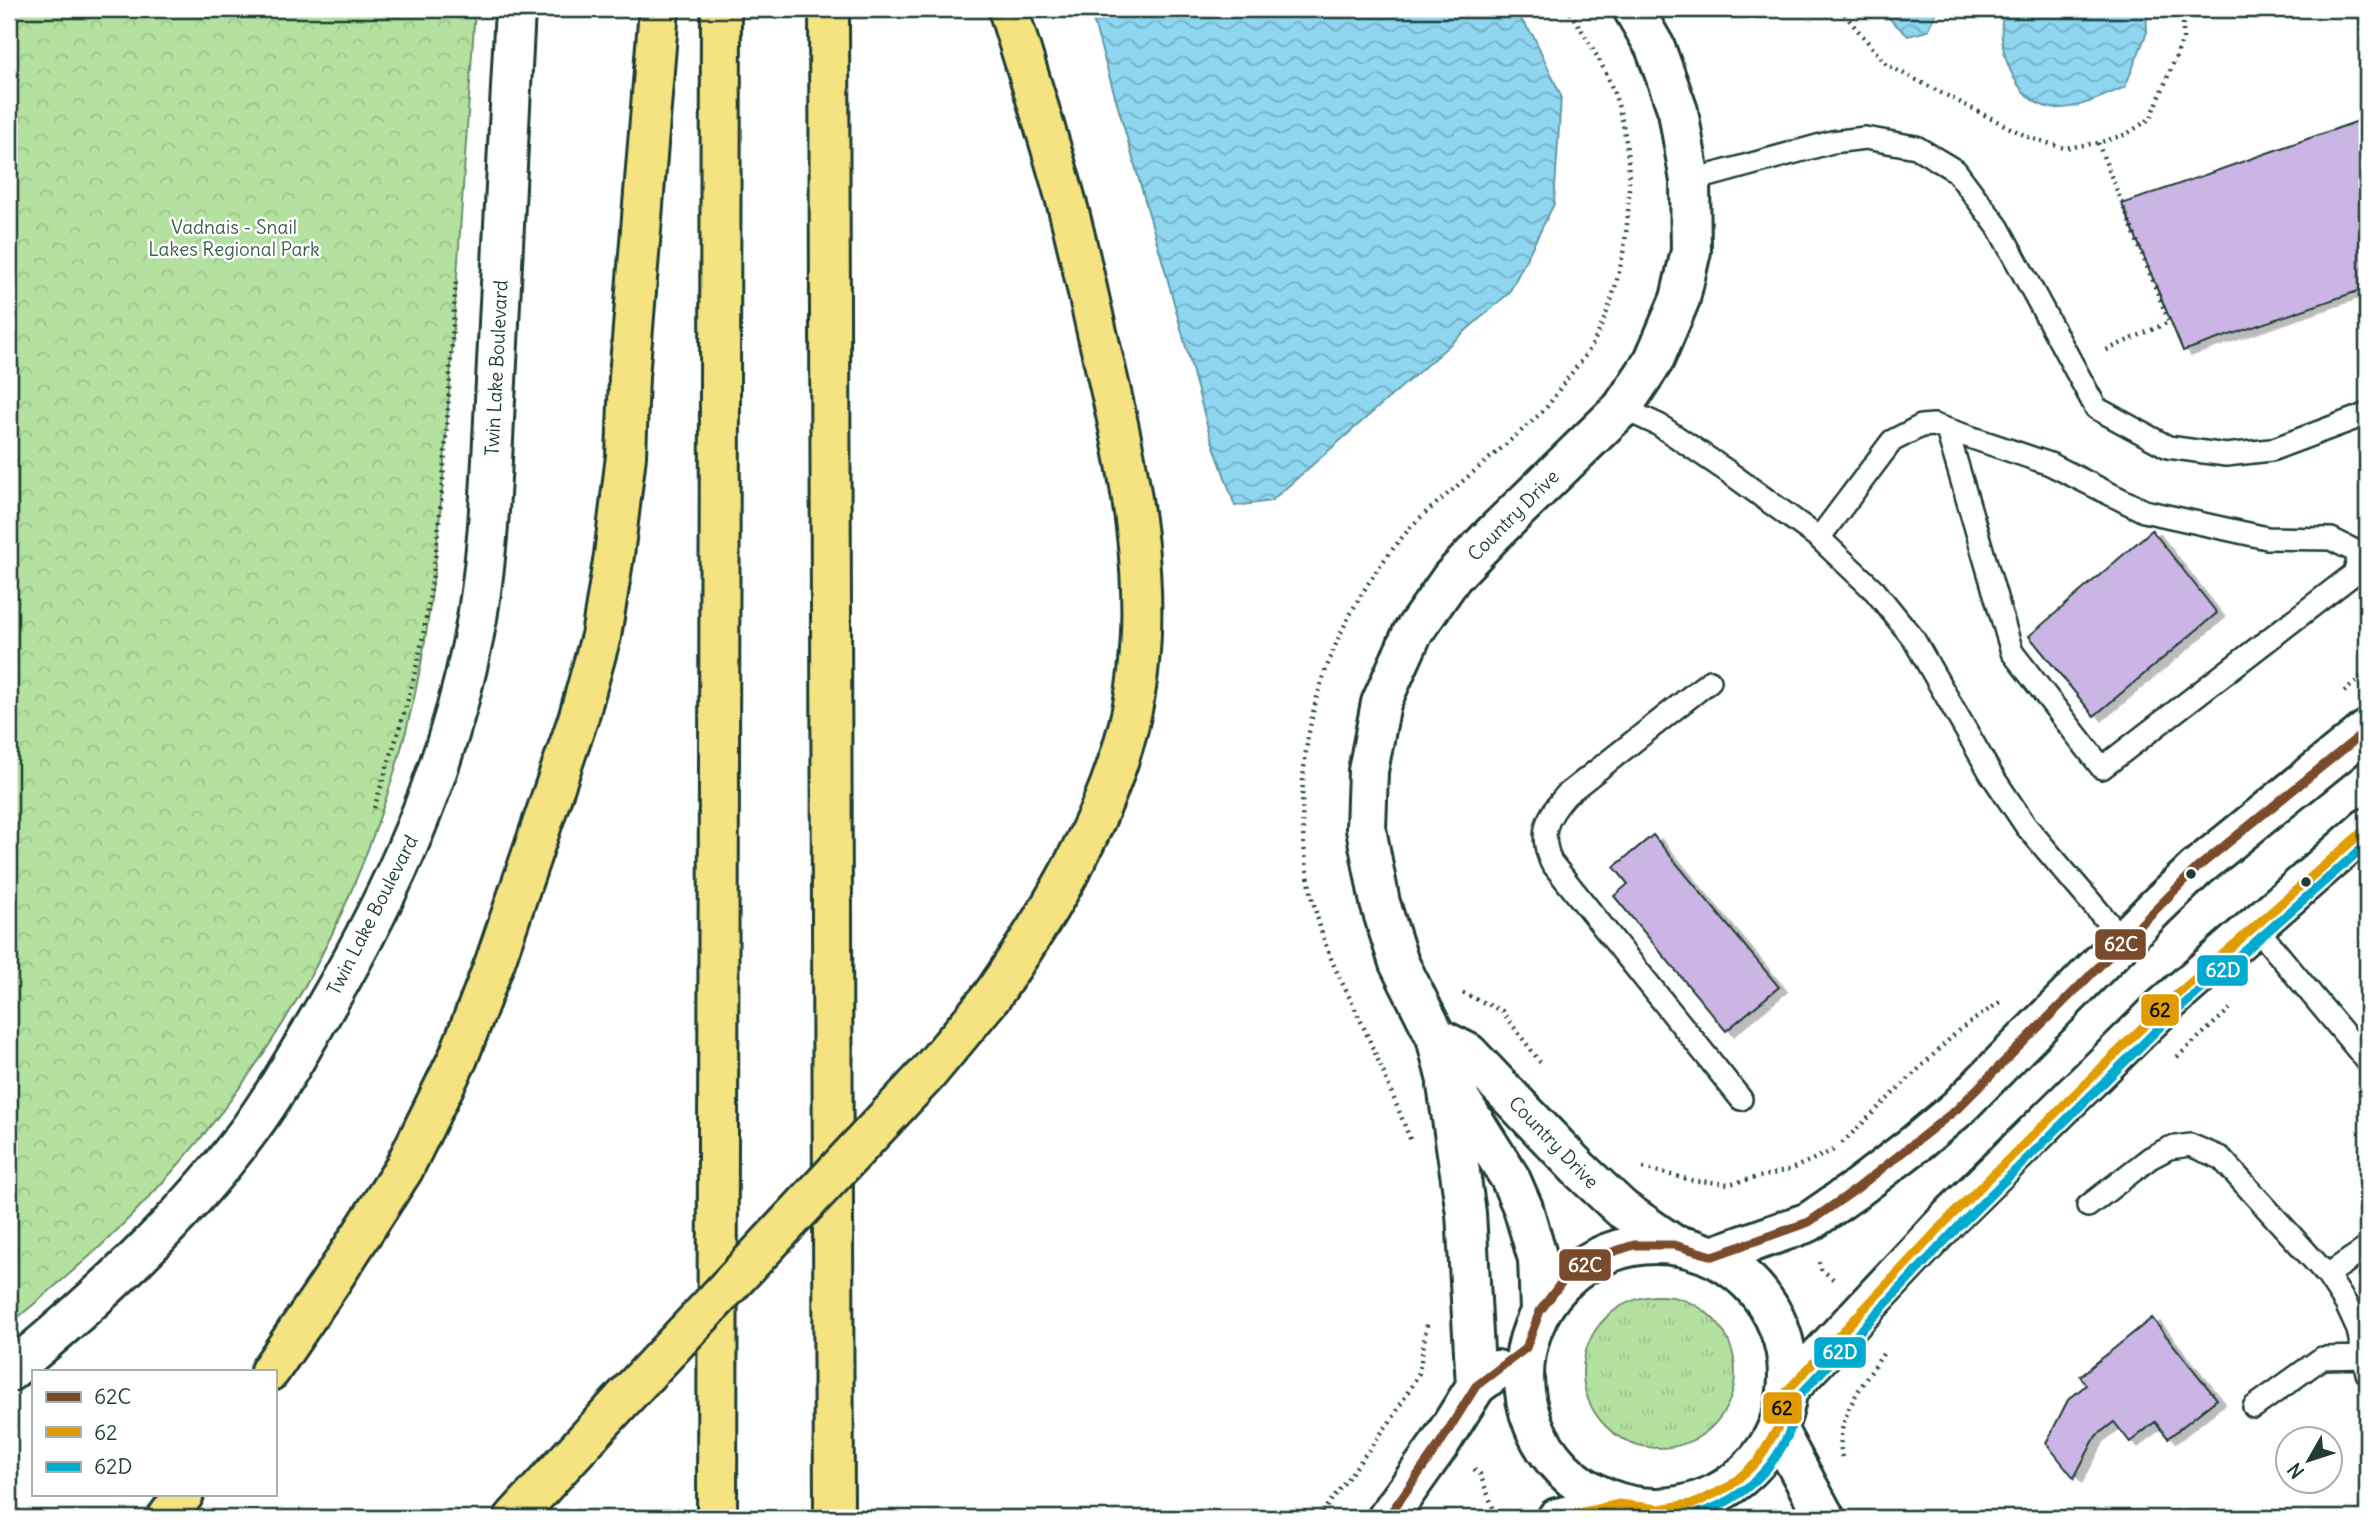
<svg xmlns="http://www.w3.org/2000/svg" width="2376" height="1527" font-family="Delius,sans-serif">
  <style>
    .grass { fill: url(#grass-tufts); stroke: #6a8f6a; stroke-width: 2 }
    .forest { fill: url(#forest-crowns); stroke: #6a8f6a; stroke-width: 2 }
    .water { fill: url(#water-waves); stroke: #6299a5; stroke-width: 2 }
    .building { fill: #cab5e5; stroke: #1f3d34; stroke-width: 2; filter: url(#shadow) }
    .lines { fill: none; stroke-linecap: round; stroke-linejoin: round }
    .lane-casing { stroke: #1f3d34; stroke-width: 26 }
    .street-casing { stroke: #1f3d34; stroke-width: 44 }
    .secondary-casing { stroke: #1f3d34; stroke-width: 44 }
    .highway-casing { stroke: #1f3d34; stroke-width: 44 }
    .path { stroke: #1f3d34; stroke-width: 4.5; stroke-dasharray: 2 5; stroke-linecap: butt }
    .lane { stroke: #fff; stroke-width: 21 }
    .street { stroke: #fff; stroke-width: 38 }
    .secondary { stroke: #fff; stroke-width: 38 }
    .highway { stroke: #f5e381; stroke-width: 38 }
    .highway-bridge-casing { stroke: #1f3d34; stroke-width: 44; stroke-linecap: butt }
    .highway-bridge { stroke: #f5e381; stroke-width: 38 }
    .bus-1-casing { stroke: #fff; stroke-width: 14 }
    .bus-2-casing { stroke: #fff; stroke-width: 14 }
    .bus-3-casing { stroke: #fff; stroke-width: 14 }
    .bus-1 { stroke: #7a4b2a; stroke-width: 9 }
    .bus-2 { stroke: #e19c05; stroke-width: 9 }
    .bus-3 { stroke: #00a9ce; stroke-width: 9 }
    .bus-dot { fill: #1f3d34; stroke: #fff; stroke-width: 2.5 }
    .labels { text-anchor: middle; stroke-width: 5; stroke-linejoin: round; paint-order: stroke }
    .park-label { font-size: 19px; fill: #3d5e49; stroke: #fff }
    .street-label { font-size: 19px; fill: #1f3d34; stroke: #fff }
    .line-badge { stroke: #fff; stroke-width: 2.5 }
    .badge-label { font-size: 19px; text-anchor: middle; font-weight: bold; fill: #fff }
    .pale-badge-label { font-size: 19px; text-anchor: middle; font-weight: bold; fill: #111 }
  </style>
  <defs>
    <pattern id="grass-tufts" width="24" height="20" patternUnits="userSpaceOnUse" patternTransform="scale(1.75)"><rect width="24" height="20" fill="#b4e19f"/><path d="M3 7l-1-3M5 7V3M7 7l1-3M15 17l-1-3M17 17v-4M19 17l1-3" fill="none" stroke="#9ac28a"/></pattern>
    <pattern id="forest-crowns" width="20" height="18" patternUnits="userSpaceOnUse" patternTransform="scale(1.75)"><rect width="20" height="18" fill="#b4e19f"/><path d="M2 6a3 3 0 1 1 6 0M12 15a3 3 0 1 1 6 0" fill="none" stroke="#9ac28a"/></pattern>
    <pattern id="water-waves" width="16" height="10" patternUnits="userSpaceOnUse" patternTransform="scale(1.75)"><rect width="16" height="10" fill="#8fd6f1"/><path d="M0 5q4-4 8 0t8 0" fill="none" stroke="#74afc4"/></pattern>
    <filter id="shadow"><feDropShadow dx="8" dy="4.5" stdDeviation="0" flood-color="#0004"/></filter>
  </defs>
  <rect width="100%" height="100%" fill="#fff"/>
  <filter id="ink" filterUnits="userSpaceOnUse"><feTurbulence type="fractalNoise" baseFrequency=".0143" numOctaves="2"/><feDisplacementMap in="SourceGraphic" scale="14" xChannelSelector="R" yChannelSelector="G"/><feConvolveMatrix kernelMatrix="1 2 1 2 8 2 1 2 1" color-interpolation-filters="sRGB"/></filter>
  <g filter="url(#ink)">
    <path class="grass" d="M1583 1372a76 76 0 1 1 152 0a76 76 0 1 1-152 0Z"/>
    <path class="forest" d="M 9,9 L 475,9 C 467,133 459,257 450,380 C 444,463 439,546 427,628 C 414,719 384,816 347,901 C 293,1027 206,1144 108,1239 C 77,1269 42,1297 9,1325 Z"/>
    <path class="water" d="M 1090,9 L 1513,9 L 1534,37 L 1561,96 L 1554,204 L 1509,293 L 1271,501 L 1235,506 L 1209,432 L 1167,277 Z
      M 1879,9 L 1938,9 L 1928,31 L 1908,36 Z
      M 2005,9 L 2146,9 L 2147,32 L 2125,87 C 2103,96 2078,110 2053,108 C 2014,105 1993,41 2005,9 Z"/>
    <path class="building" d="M 2367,118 L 2367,288 L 2183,351 L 2122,204 Z
      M 2152,530 L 2217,613 L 2094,716 L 2029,636 Z
      M 1653,835 L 1779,987 L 1726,1031 L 1614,896 L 1628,884 L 1614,867 Z
      M 2152,1318 L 2217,1399 L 2168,1438 L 2155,1422 L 2130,1442 L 2114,1422 L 2096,1436 L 2074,1478 L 2046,1443 L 2068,1400 L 2086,1385 L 2080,1376 Z"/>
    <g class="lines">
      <g class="lane-casing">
        <path id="lane" d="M 1690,181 L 1832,142 L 1865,138 L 1916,147 L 1956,171 L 1998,227 L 2096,408 L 2168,447 L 2226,455 L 2271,450 L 2367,414
          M 1622,408 L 1659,425 L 1727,471 L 1819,538 L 1875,591 L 1913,638 L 1991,774 L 2026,826 L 2123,940
          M 1819,538 L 1892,441 L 1921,426 L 1934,425 L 2050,464 L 2144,511 L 2267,538 L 2331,539 L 2359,553 L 2355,573 L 2102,768 L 2012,652 L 1947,430
          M 1710,681 L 1566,795 C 1546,818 1539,833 1551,862 L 1741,1099
          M 2254,925 L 2367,1061
          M 2088,1206 L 2150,1158 L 2169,1148 L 2190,1145 L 2221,1158 L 2327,1275 L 2346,1304 L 2358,1330 L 2367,1373
          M 2327,1275 L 2367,1248
          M 2254,1407 L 2322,1358 L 2364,1357"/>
      </g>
      <g class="street-casing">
        <path id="street" d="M 9,1372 C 96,1300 182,1221 250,1129 C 278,1091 302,1047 326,1006 C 394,889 446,774 473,640 C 490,555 491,468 496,382 C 502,258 509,133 515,9"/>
      </g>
      <g class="secondary-casing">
        <path id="secondary" d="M 1436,1037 L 1468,1053 L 1579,1169 L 1622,1209 L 1674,1245
          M 1447,1085 L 1466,1213 L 1476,1386
          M1524 1376a132 132 0 1 1 264 0a132 132 0 1 1-264 0Z
          M 1713,1256 L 1809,1222 L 1855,1190 L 1915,1144 L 1957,1109 L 2156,907 L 2197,868 L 2367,730
          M 1540,1311 L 1538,1259 L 1523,1208 L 1510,1178 L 1446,1077 L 1436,1037 L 1399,963 L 1380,903 L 1366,829 L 1368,771 L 1381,703 L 1412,634 L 1452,577 L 1494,533 L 1622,408 L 1654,360 L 1680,299 L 1691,251 L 1690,181 L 1678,111 L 1655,47 L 1633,9
          M 1787,1391 L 1951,1216 L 2164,1006 L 2367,828
          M 1777,1429 L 1825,1518
          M 1387,1518 L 1439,1445 L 1476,1386 L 1497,1370
          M 1557,1518 L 1619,1504"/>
      </g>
      <g class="highway-casing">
        <path id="highway" d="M 829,9 L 834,1518
          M 992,996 C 1049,913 1103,826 1128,728 C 1160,600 1129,467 1099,341 C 1089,298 1080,255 1069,212 C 1051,144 1029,76 1008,9
          M 270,1371 L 330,1283 L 403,1170 L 458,1058 L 495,962 L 579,716 L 601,636 L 614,555 L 626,456 L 629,377 L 659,9
          M 167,1518 L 184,1494
          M 514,1518 L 624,1398
          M 717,1518 L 721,9"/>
      </g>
      <path class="path" d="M 1840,9 L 1887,65 L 2028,137 L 2064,148 L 2098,143 L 2127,134 L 2151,118 L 2183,39 L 2183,9
        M 2098,143 L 2169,322 L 2102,352
        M 2344,692 L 2367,672
        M 374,808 C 390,757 408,707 419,655 C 445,533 447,404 456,279
        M 1463,993 L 1502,1011 L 1540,1062
        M 2177,1057 L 2230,1009
        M 1410,1139 C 1395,1101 1380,1063 1363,1026 C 1352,1001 1338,977 1328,951 C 1307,894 1298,829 1304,769 C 1312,678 1351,595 1411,527 C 1422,515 1436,504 1449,493 C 1479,467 1511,441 1541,413 C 1550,405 1556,393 1564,383 C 1573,371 1583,360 1591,347 C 1628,280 1640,178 1618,105 C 1607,69 1588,40 1568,9
        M 1842,1143 L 1959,1030 L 2000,1002
        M 1643,1168 L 1691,1180 L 1729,1184 L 1789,1170 L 1836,1149
        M 1819,1262 L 1821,1269 L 1833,1279
        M 1842,1457 C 1834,1419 1863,1384 1883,1354
        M 1474,1469 L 1480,1474 L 1497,1518
        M 1318,1518 L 1394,1416 L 1419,1373 L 1427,1324"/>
      <use href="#lane" class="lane"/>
      <use href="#street" class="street"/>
      <use href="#secondary" class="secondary"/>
      <use href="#highway" class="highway"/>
      <g class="highway-bridge-casing">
        <path id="highway-bridge" d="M 624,1398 L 928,1073 L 992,996"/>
      </g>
      <use href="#highway-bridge" class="highway-bridge"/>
      <g class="bus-1-casing">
        <path id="bus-1" d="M 1387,1518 L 1439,1445 L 1476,1386 L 1526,1348 L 1540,1311 L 1564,1279 L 1597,1257 L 1634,1245 L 1674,1245 L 1713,1256 L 1809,1222 L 1855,1190 L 1957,1109 L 2197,868 L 2367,730"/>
      </g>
      <g class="bus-2-casing">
        <path id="bus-2" d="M 1557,1518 L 1619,1504 L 1659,1509 L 1696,1503 L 1730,1486 L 1758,1461 L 1777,1429 L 1787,1391 L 1951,1216 L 2164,1006 L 2367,828"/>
      </g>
      <g class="bus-3-casing">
        <path id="bus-3" d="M 1678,1518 C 1726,1511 1768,1479 1788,1435 C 1793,1423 1795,1409 1798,1397 L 1960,1225 L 2172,1015 L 2367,844"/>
      </g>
      <use href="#bus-1" class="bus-1"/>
      <use href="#bus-2" class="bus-2"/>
      <use href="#bus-3" class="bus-3"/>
    </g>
  </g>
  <g class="bus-dot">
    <circle cx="2191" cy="874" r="6"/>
    <circle cx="2306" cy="882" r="6"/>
  </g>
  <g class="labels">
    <g class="park-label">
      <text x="234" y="234">Vadnais - Snail<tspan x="234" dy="22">Lakes Regional Park</tspan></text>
    </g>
    <g class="street-label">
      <text transform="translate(496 368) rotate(-87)" y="7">Twin Lake Boulevard</text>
      <text transform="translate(1513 515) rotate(-45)" y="7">Country Drive</text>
      <text transform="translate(372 915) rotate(-63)" y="7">Twin Lake Boulevard</text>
      <text transform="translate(1554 1142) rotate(46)" y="7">Country Drive</text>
    </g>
  </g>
  <g class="line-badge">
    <rect x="2094" y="928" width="53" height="33" rx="7" fill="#7a4b2a"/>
    <rect x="2196" y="954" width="53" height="33" rx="7" fill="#00a9ce"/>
    <rect x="2140" y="993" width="40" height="34" rx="7" fill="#e19c05"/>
    <rect x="1558" y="1248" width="54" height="34" rx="7" fill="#7a4b2a"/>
    <rect x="1813" y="1336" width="54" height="33" rx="7" fill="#00a9ce"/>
    <rect x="1762" y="1391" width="41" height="34" rx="7" fill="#e19c05"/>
  </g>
  <g class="badge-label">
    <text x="2121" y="951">62C</text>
    <text x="2223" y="977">62D</text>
    <text x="1585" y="1272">62C</text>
    <text x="1840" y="1359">62D</text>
  </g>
  <g class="pale-badge-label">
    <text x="2160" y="1017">62</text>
    <text x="1782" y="1415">62</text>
  </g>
  <rect width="2376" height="1527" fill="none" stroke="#fff" stroke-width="35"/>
  <rect x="18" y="18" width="2341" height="1492" fill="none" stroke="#1f3d34" stroke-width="2.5" filter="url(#ink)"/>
  <rect x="32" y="1370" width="245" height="126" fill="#ffffff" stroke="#a5b1ae" stroke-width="2"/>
  <rect x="46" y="1392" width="35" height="10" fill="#7a4b2a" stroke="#a5b1ae" stroke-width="2"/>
  <text x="94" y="1404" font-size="21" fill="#1f3d34">62C</text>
  <rect x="46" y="1427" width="35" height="10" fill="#e19c05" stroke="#a5b1ae" stroke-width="2"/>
  <text x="94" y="1440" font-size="21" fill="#1f3d34">62</text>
  <rect x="46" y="1462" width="35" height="10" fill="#00a9ce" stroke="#a5b1ae" stroke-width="2"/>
  <text x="94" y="1474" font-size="21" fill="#1f3d34">62D</text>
  <g transform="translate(2309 1460) rotate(231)"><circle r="33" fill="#ffffff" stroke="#a5b1ae" stroke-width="2"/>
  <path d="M0-5L12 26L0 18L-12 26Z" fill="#1f3d34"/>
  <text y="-10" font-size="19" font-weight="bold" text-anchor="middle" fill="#1f3d34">N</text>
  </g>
</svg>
